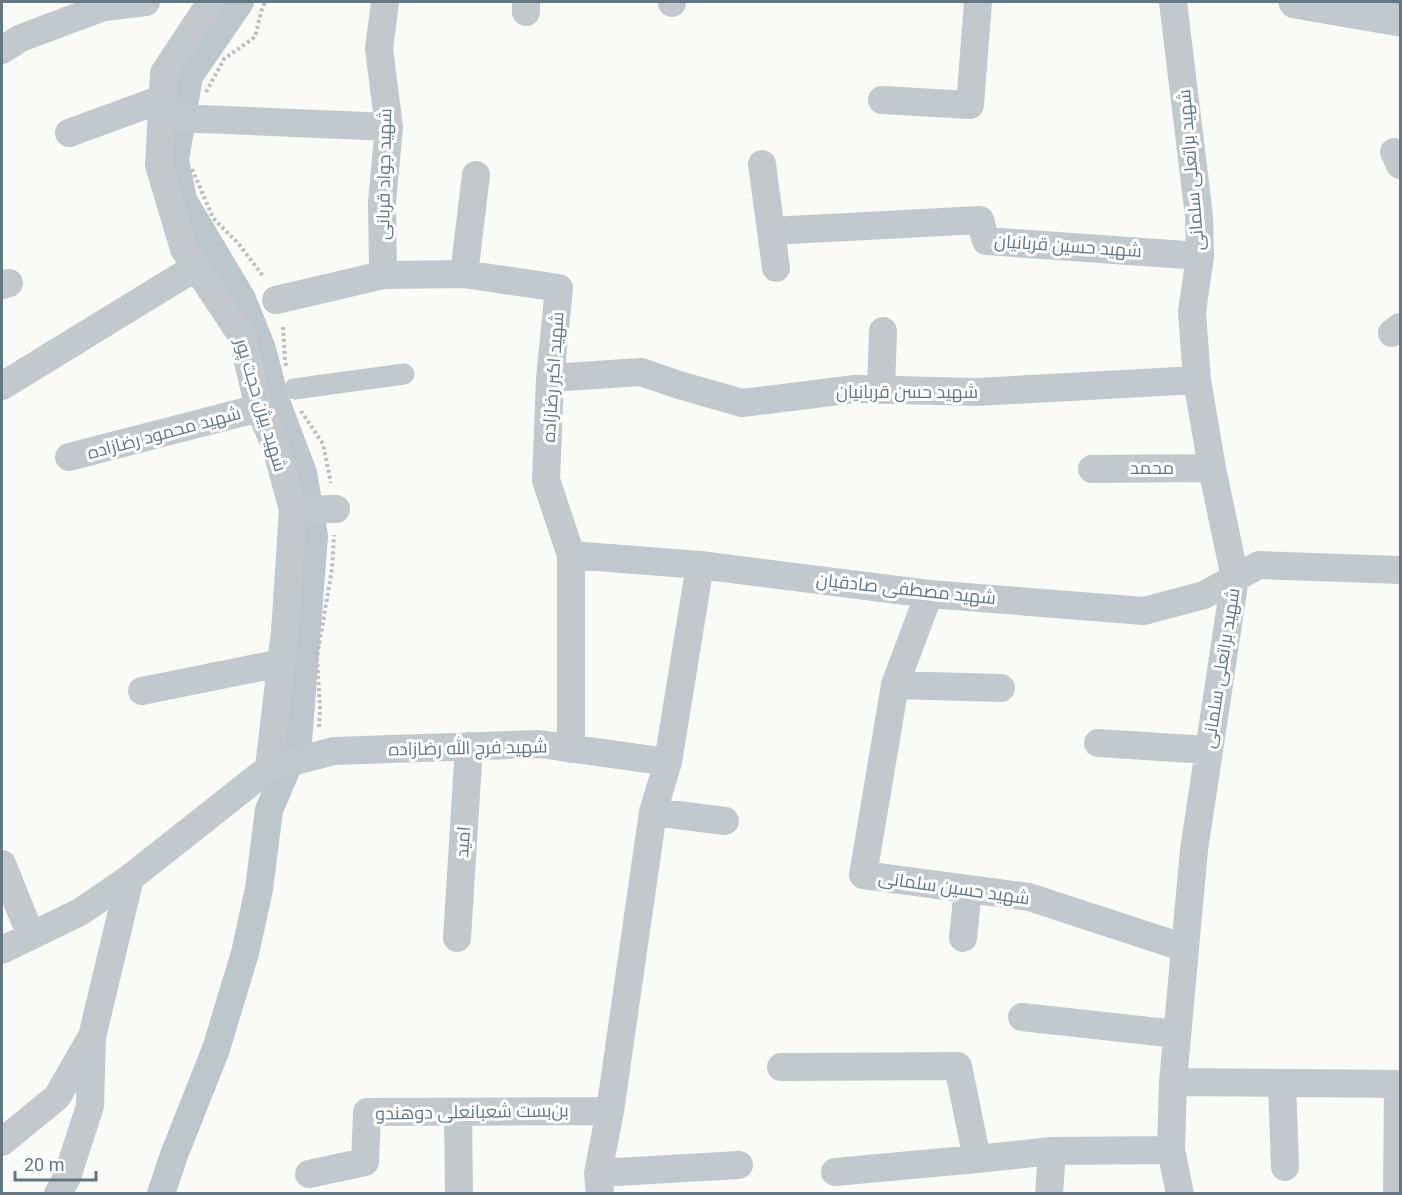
<svg xmlns="http://www.w3.org/2000/svg" width="1402" height="1195" font-family="Roboto,Cairo,sans-serif">
  <style>
    .lines { fill: none; stroke-linecap: round; stroke-linejoin: round }
    .canal { stroke: #bbc7cb; stroke-width: 28 }
    .path { stroke: #bbbfc2; stroke-width: 4; stroke-dasharray: 3 3; stroke-linecap: butt }
    .pedestrian { stroke: #c3c8cc; stroke-width: 21 }
    .minor { stroke: #c3c8cc; stroke-width: 28 }
    .tertiary { stroke: #c3c8cc; stroke-width: 33 }
    .labels { text-anchor: middle; stroke-width: 6; stroke-linejoin: round; paint-order: stroke }
    .street-label { font-size: 18px; fill: #657683; stroke: #fff }
  </style>
  <rect width="100%" height="100%" fill="#fafaf8"/>
  <g class="lines">
    <path class="canal" d="M 161,1194 L 174,1155 L 216,1049 L 245,953 L 259,889 L 269,810 L 298,742 L 314,536 L 303,473 L 275,399 L 262,349 L 242,299 L 183,200 L 175,160 L 189,76 L 240,2"/>
    <path class="path" d="M 206,92 L 224,59 L 255,37 L 261,12 L 265,2
      M 192,169 L 213,218 L 238,243 L 263,276
      M 283,327 L 285,362 L 287,367
      M 301,411 L 323,444 L 331,483
      M 319,727 L 320,710 L 317,657 L 332,569 L 334,535"/>
    <path class="pedestrian" d="M 294,389 L 404,374"/>
    <path class="minor" d="M 211,2 L 164,73 L 159,165 L 184,249 L 242,336 L 259,408 L 276,447 L 293,510 L 285,631 L 269,768
      M 1173,2 L 1199,216 L 1200,256 L 1192,312 L 1197,380 L 1212,468 L 1235,578 L 1194,850 L 1185,948 L 1173,1082 L 1171,1150 L 1180,1194
      M 672,3 L 672,2
      M 526,12 L 526,2
      M 2,50 L 21,38 L 104,7 L 146,2
      M 882,100 L 970,105 L 978,2
      M 161,118 L 201,119 L 389,127
      M 69,133 L 162,99
      M 1394,152 L 1400,165
      M 762,164 L 776,268
      M 771,231 L 980,220 L 986,241 L 1200,256
      M 464,274 L 476,175
      M 383,275 L 382,202 L 389,127 L 379,49 L 385,2
      M 2,285 L 9,283
      M 276,300 L 383,275 L 464,274 L 559,288 L 550,378 L 546,480 L 571,555 L 571,749
      M 1392,333 L 1400,327
      M 550,378 L 641,372 L 679,385 L 742,403 L 855,389 L 977,392 L 1197,380
      M 2,386 L 196,267
      M 881,390 L 883,331
      M 69,457 L 259,408
      M 1092,469 L 1212,468
      M 293,510 L 336,509
      M 571,555 L 700,565 L 929,594 L 1144,611 L 1204,595 L 1259,565 L 1400,570
      M 929,594 L 895,685 L 863,875 L 1029,897 L 1185,948
      M 895,685 L 1001,688
      M 142,691 L 281,663
      M 1098,743 L 1208,750
      M 653,812 L 725,821
      M 2,864 L 31,936
      M 457,938 L 469,746
      M 963,938 L 968,889
      M 2,950 L 80,912 L 130,878 L 269,768 L 334,751 L 540,744 L 668,762
      M 1022,1017 L 1177,1034
      M 781,1067 L 958,1066 L 977,1159
      M 1173,1082 L 1400,1084
      M 1282,1083 L 1285,1167
      M 458,1112 L 459,1194
      M 2,1142 L 57,1097 L 91,1038
      M 835,1172 L 977,1159 L 1052,1151 L 1171,1150
      M 598,1173 L 739,1165
      M 309,1174 L 365,1162 L 367,1112 L 610,1111
      M 58,1194 L 67,1177 L 90,1106 L 92,1037 L 130,878
      M 600,1194 L 598,1173 L 610,1111 L 653,812 L 668,762 L 700,565
      M 1049,1194 L 1052,1151
      M 1397,1194 L 1398,1084"/>
    <path class="tertiary" d="M 1295,2 L 1400,20"/>
  </g>
  <g class="labels">
    <g class="street-label">
      <text transform="translate(1191 170) rotate(-95)" y="6">شهید براتعلی سلمانی</text>
      <text transform="translate(384 174) rotate(-89)" y="6">شهید جواد قربانی</text>
      <text transform="translate(1068 246) rotate(4)" y="6">شهید حسین قربانیان</text>
      <text transform="translate(553 377) rotate(-86)" y="6">شهید اکبر رضازاده</text>
      <text x="907" y="398">شهید حسن قربانیان</text>
      <text transform="translate(261 405) rotate(73)" y="6">شهید بیژن حجت پور</text>
      <text transform="translate(164 433) rotate(-15)" y="6">شهید محمود رضازاده</text>
      <text x="1152" y="474">محمد</text>
      <text transform="translate(906 589) rotate(6)" y="6">شهید مصطفی صادقیان</text>
      <text transform="translate(1221 668) rotate(-81)" y="6">شهید براتعلی سلمانی</text>
      <text transform="translate(468 748) rotate(-1)" y="6">شهید فرج الله رضازاده</text>
      <text transform="translate(463 842) rotate(-86)" y="6">امید</text>
      <text transform="translate(954 888) rotate(8)" y="6">شهید حسین سلمانی</text>
      <text transform="translate(472 1112) rotate(-1)" y="6">بن‌بست شعبانعلی دوهندو</text>
    </g>
  </g>
  <rect width="1402" height="1195" fill="none" stroke="#657683" stroke-width="6"/>
  <path d="M15 1171v9h81v-9" fill="none" stroke="#657683" stroke-width="3"/>
  <text x="24" y="1171" font-size="18" fill="#657683" stroke="#ffffff" stroke-width="4.5" paint-order="stroke">20 m</text>
</svg>
